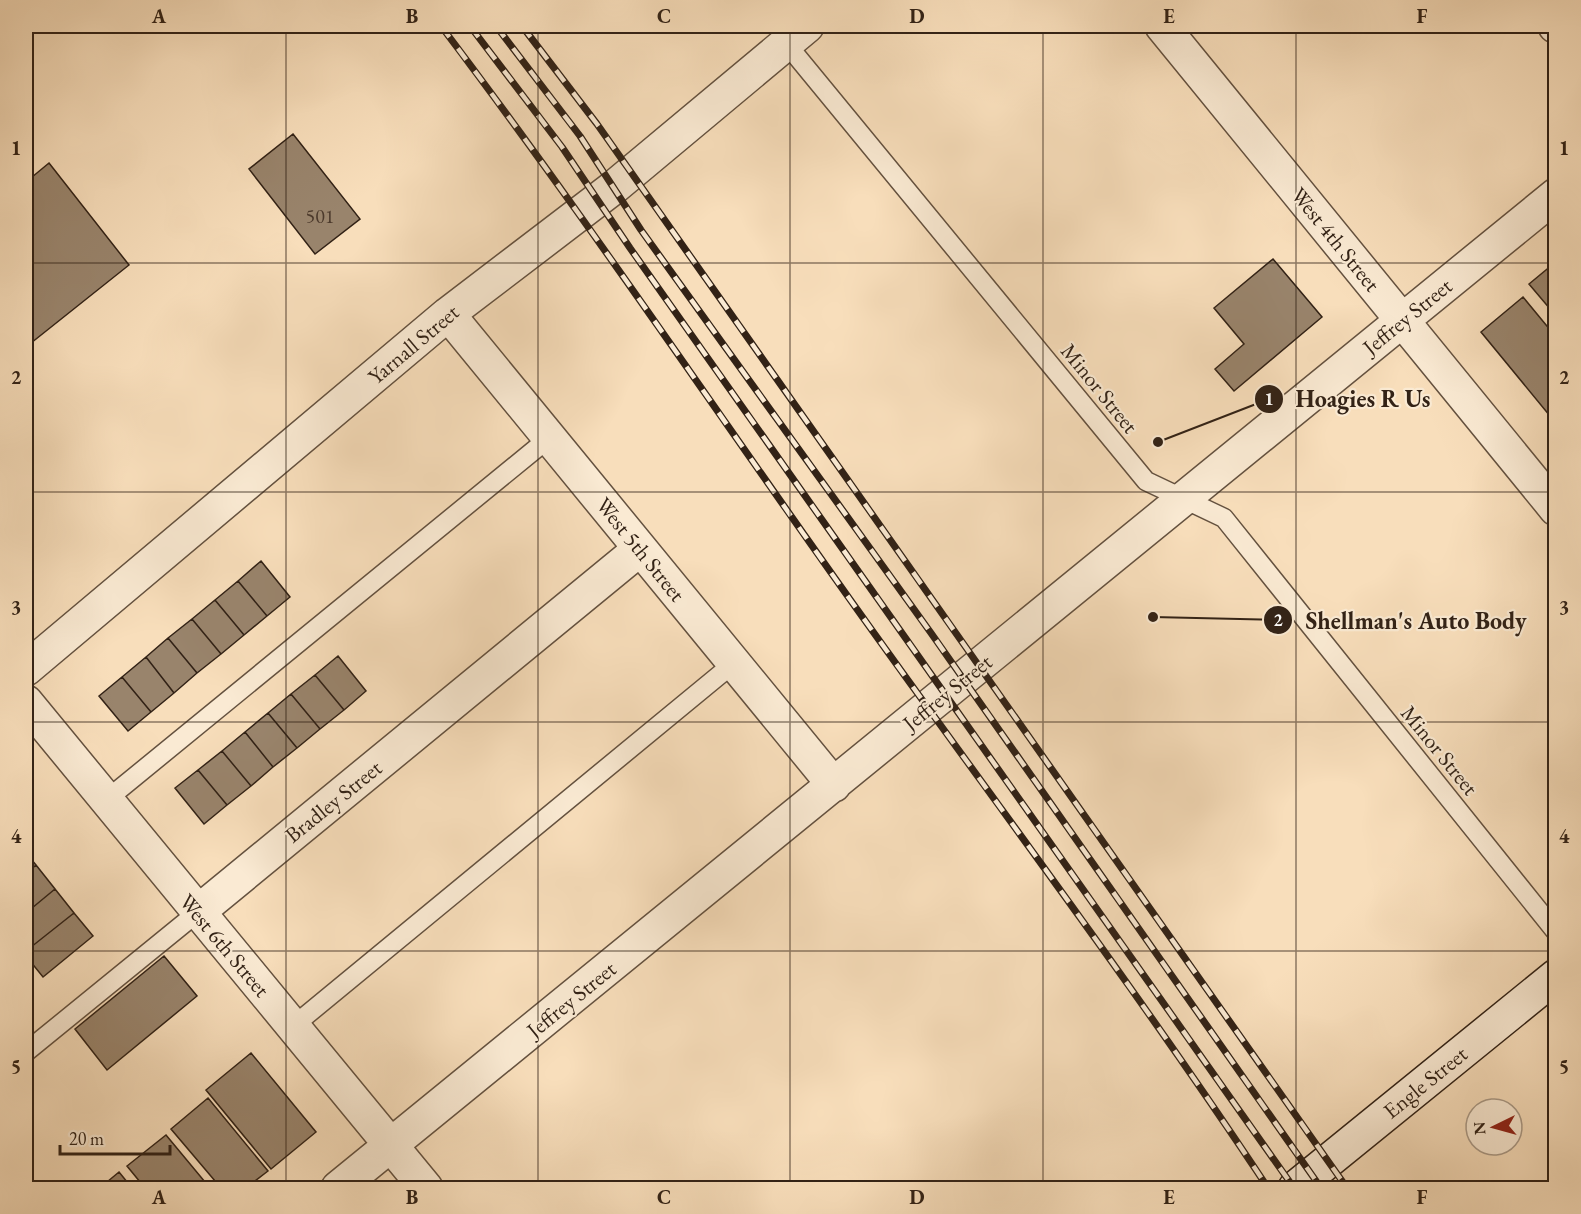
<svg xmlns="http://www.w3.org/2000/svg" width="1581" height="1214" font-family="'EB Garamond',serif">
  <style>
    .building { fill: #99846c; stroke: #322216; stroke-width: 1.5 }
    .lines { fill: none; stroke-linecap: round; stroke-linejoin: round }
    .lane-casing { stroke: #64513f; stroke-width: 21 }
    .street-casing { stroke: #64513f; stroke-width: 36 }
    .secondary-casing { stroke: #322216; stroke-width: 36 }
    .lane { stroke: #faead3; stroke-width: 18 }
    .street { stroke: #faead3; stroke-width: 33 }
    .secondary { stroke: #faead3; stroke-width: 33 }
    .rail-casing { stroke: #322216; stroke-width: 7 }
    .rail { stroke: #faead3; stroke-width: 4.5; stroke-dasharray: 14; stroke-linecap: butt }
    .grid { fill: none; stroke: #322216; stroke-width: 1.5; stroke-opacity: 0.55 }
    .labels { text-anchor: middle; stroke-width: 4.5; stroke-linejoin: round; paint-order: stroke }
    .number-label { font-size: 20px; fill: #4c3a2c }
    .street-label { font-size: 22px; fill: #322216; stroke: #faead3 }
    .leader { fill: none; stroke: #322216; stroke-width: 2 }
    .callout-dot { fill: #322216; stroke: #faead3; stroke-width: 2 }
    .mark-label { font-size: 18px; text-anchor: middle; font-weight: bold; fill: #fff }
    .callout-label { font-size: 24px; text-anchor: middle; font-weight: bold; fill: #322216; stroke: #faead3; stroke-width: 4.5; stroke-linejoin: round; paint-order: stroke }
    .neatline { fill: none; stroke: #322216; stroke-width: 2 }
    .grid-label { font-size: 20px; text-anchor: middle; font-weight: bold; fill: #322216 }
  </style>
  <rect width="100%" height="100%" fill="#f8debb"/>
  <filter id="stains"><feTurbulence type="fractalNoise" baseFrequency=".00333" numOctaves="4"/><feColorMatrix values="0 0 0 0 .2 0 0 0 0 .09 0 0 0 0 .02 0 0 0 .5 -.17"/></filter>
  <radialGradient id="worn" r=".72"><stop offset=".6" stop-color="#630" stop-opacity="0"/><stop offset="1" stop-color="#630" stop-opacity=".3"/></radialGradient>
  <path class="building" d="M 293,134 L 360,219 L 315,254 L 249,169 Z
    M 49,163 L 129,265 L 26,347 L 26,182 Z
    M 1273,259 L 1322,317 L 1234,391 L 1215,369 L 1244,344 L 1214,308 Z
    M 1552,265 L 1556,269 L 1556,316 L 1529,284 Z
    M 1523,297 L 1556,337 L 1556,412 L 1550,416 L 1481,332 Z
    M 261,561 L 290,597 L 267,616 L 238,581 Z
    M 238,581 L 267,616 L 244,635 L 215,600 Z
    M 215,600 L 244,635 L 221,654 L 192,619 Z
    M 192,619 L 221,654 L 197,673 L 168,638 Z
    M 168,638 L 197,673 L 174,693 L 146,657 Z
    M 338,656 L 366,691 L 344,710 L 315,675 Z
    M 146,657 L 174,693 L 151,712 L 122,677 Z
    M 315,675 L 344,710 L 320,729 L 291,694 Z
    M 122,677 L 151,712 L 128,731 L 99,696 Z
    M 291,694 L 320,729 L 297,748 L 268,713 Z
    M 268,713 L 297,748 L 273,767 L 245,732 Z
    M 245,732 L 273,767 L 251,786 L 222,751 Z
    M 222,751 L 251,786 L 227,805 L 198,770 Z
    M 198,770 L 227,805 L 204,824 L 175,788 Z
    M 26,853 L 36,865 L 26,874 Z
    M 36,865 L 55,889 L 26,913 L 26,874 Z
    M 55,889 L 74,913 L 26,951 L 26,913 Z
    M 74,913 L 93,936 L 43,977 L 26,956 L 26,951 Z
    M 164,956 L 197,996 L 107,1070 L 75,1029 Z
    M 251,1053 L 316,1132 L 271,1169 L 206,1090 Z
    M 208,1098 L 268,1171 L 246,1188 L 221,1188 L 171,1129 Z
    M 166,1135 L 210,1188 L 145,1188 L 127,1166 Z
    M 119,1172 L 132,1188 L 102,1188 L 101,1187 Z"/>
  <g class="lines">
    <g class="lane-casing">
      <path id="lane" d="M 785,42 L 1146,481 L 1224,518 L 1556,932
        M 105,801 L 549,438
        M 292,1027 L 734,663
        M 26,1052 L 198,912"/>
    </g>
    <g class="street-casing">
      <path id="street" d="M 1162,26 L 1556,509
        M 1555,26 L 1556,26
        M 448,314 L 834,785
        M 26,669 L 448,314 L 613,188 L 807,26
        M 26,702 L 426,1188
        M 198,912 L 640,549
        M 338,1188 L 1556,195"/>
    </g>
    <g class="secondary-casing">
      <path id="secondary" d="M 1295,1188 L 1556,976"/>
    </g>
    <use href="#lane" class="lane"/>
    <use href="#street" class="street"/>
    <use href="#secondary" class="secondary"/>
    <g class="rail-casing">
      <path id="rail" d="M 441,26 C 591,224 729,431 874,633 C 1006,817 1143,999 1268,1188
        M 470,26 L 562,147 L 630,248 L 1294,1188
        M 496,26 L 580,136 L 641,230 L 931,633 L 1321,1188
        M 522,26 L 597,124 L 1347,1188"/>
    </g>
    <use href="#rail" class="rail"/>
  </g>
  <path class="grid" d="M 286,26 L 286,1188M 538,26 L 538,1188M 790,26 L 790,1188M 1043,26 L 1043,1188M 1296,26 L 1296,1188M 26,263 L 1556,263M 26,492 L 1556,492M 26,722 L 1556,722M 26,951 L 1556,951"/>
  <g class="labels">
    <g class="number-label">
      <text x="320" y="223">501</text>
    </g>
    <g class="street-label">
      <text transform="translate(1336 239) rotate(51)" y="8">West 4th Street</text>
      <text transform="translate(1407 316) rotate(-39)" y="8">Jeffrey Street</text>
      <text transform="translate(413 344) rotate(-40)" y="8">Yarnall Street</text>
      <text transform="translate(1100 388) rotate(51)" y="8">Minor Street</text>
      <text transform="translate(641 549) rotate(51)" y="8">West 5th Street</text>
      <text transform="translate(947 692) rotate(-39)" y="8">Jeffrey Street</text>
      <text transform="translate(1440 750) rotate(51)" y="8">Minor Street</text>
      <text transform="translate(333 801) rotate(-39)" y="8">Bradley Street</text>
      <text transform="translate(225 945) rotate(50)" y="8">West 6th Street</text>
      <text transform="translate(571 999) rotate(-39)" y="8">Jeffrey Street</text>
      <text transform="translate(1425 1082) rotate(-39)" y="8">Engle Street</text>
    </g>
  </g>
  <path class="leader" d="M1158 442L1269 399M1153 617L1278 620"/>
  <g class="callout-dot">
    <circle cx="1158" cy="442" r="6"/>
    <circle cx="1153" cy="617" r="6"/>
    <circle cx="1269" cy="399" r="15"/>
    <circle cx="1278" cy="620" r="15"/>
  </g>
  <g class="mark-label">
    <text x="1269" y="405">1</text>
    <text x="1278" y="626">2</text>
  </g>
  <g class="callout-label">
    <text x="1363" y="407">Hoagies R Us</text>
    <text x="1416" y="629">Shellman's Auto Body</text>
  </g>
  <rect width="1581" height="1214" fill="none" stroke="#f8debb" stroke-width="66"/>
  <g transform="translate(1494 1127) rotate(265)"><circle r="28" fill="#faead3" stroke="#aa9a87" stroke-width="1.5"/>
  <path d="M0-4.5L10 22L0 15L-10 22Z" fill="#8f2418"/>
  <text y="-9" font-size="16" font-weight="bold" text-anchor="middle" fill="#322216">N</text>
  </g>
  <path d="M60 1145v9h110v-9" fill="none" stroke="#322216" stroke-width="3"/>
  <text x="69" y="1145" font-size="18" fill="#322216" stroke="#faead3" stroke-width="4.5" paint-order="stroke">20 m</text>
  <rect x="33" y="33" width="1515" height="1148" class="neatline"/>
  <g class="grid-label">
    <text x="159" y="23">A</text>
    <text x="412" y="23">B</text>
    <text x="664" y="23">C</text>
    <text x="917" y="23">D</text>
    <text x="1169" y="23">E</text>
    <text x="1422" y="23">F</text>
    <text x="16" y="155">1</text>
    <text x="1564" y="155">1</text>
    <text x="16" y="384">2</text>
    <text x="1564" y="384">2</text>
    <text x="16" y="614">3</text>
    <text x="1564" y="614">3</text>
    <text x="16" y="843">4</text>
    <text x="1564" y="843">4</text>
    <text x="16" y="1073">5</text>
    <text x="1564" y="1073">5</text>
    <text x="159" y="1204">A</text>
    <text x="412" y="1204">B</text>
    <text x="664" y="1204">C</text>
    <text x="917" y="1204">D</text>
    <text x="1169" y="1204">E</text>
    <text x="1422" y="1204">F</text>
  </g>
  <rect width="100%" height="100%" filter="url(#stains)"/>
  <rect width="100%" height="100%" fill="url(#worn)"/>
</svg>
